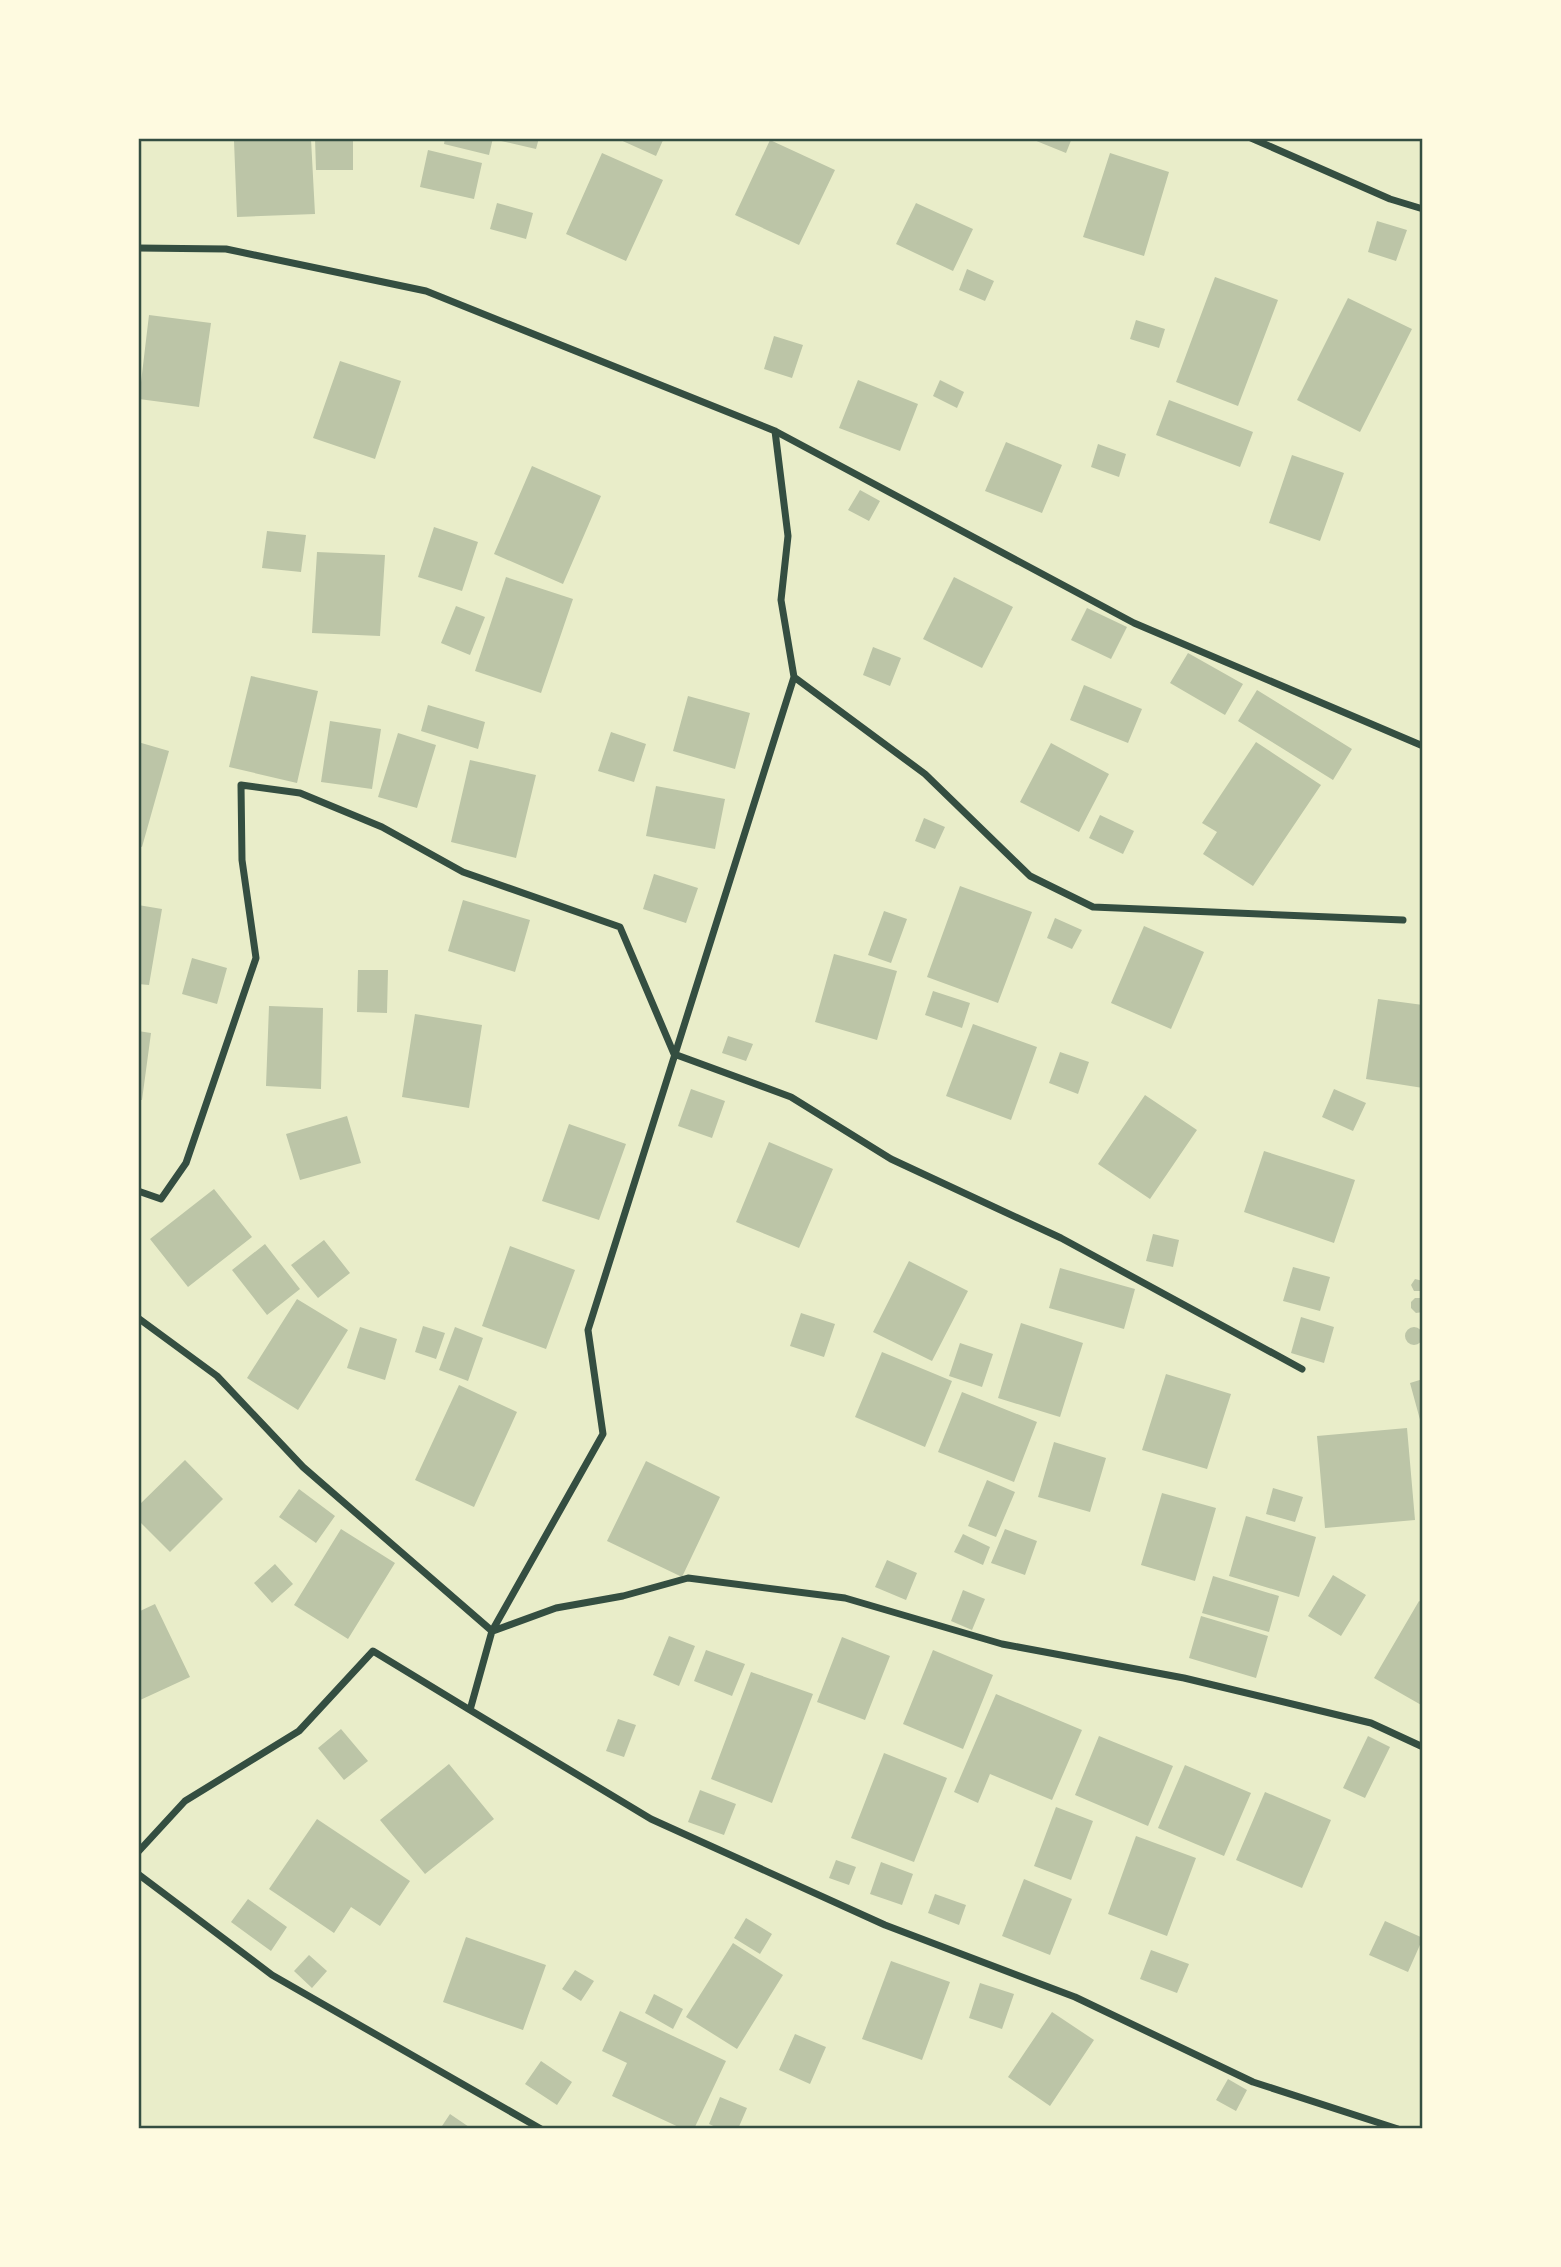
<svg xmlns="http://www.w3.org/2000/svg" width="1561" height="2267" font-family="'Fira Sans',sans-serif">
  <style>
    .building { fill: #bcc5a7 }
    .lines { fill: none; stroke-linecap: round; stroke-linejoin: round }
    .minor { stroke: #344e41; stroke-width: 7 }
    .neatline { fill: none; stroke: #344e41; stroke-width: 2.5 }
  </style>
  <rect width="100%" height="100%" fill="#e9edc9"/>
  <path class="building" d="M 315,138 L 353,138 L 353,170 L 316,170 Z
    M 445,138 L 493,138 L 489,155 L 444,144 Z
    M 502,138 L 539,138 L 536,149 L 501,141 Z
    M 616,138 L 664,138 L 656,156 Z
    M 1029,138 L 1072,138 L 1066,153 Z
    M 311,139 L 315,214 L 237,217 L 234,141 Z
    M 770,140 L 835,170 L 799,245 L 735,215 Z
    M 428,150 L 482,163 L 474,199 L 420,187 Z
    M 602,153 L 663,180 L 626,261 L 566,234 Z
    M 1110,153 L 1169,172 L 1144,256 L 1083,237 Z
    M 497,203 L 533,213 L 526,239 L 490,229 Z
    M 916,203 L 973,229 L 953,271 L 896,244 Z
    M 1377,221 L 1407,230 L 1396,261 L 1368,252 Z
    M 967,269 L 994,281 L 985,301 L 959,290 Z
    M 1215,277 L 1278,300 L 1238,406 L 1176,382 Z
    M 1348,298 L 1412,329 L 1360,432 L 1297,400 Z
    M 149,315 L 211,323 L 199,407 L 139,399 Z
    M 1136,320 L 1165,329 L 1159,348 L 1130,339 Z
    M 774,336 L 803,345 L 792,378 L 764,369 Z
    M 340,361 L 401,381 L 375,459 L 313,438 Z
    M 858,380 L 918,404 L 900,451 L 839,428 Z
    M 940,380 L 964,392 L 957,408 L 933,396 Z
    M 1169,400 L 1253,432 L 1240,467 L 1156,435 Z
    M 1006,442 L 1062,465 L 1042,513 L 985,491 Z
    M 1098,444 L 1126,454 L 1119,477 L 1091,467 Z
    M 1292,455 L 1344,473 L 1320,541 L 1269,523 Z
    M 532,466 L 601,496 L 563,584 L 494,554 Z
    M 860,490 L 880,501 L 869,521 L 848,510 Z
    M 434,527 L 478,542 L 462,591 L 418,577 Z
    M 267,531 L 306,535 L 301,572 L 262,568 Z
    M 317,552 L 385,555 L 380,636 L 312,633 Z
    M 506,577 L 573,599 L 541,693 L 475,671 Z
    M 954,577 L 1013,607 L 982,668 L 923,639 Z
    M 456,606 L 485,617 L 470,655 L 441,643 Z
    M 1087,608 L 1127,627 L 1111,659 L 1071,640 Z
    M 873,647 L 901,658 L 890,686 L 863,675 Z
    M 1188,653 L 1243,684 L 1225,715 L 1170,683 Z
    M 251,676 L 318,691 L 297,783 L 229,767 Z
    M 1084,685 L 1142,709 L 1128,743 L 1070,720 Z
    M 1257,690 L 1352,749 L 1333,780 L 1238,721 Z
    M 688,696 L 750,713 L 735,769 L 673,751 Z
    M 428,705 L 485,722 L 478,749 L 421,731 Z
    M 330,721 L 381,729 L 372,789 L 321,782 Z
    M 611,732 L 646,744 L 634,782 L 598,771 Z
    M 398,733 L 436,745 L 417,808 L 378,797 Z
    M 138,742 L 169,751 L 142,847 L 138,846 Z
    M 1256,742 L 1321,785 L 1253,886 L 1203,854 L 1217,832 L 1202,823 Z
    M 1051,743 L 1109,774 L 1079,832 L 1020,802 Z
    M 470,760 L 536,775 L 516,858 L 451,842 Z
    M 656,786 L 725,799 L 715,849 L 646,836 Z
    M 1100,815 L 1134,831 L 1123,854 L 1089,838 Z
    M 924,818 L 945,827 L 935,849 L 915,841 Z
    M 654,874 L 698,888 L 686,923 L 643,909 Z
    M 960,886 L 1032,912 L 998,1003 L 927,977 Z
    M 463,900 L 530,920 L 515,972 L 448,951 Z
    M 138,905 L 162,909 L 149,985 L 138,984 Z
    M 884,911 L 907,919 L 891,963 L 868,955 Z
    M 1055,918 L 1082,930 L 1072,949 L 1047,938 Z
    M 1144,926 L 1204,952 L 1171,1029 L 1111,1003 Z
    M 834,954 L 897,971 L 877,1040 L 815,1022 Z
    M 192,958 L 227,968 L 217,1004 L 182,994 Z
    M 358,970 L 388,970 L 387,1013 L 357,1012 Z
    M 933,991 L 970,1003 L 962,1028 L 925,1015 Z
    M 1378,999 L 1423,1005 L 1423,1088 L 1366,1079 Z
    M 269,1006 L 323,1008 L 321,1089 L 266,1086 Z
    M 415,1014 L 482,1025 L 469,1108 L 402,1097 Z
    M 973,1024 L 1037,1047 L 1011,1120 L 946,1096 Z
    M 138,1031 L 151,1033 L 142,1100 L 138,1100 Z
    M 728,1036 L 753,1044 L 746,1061 L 722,1053 Z
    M 1060,1052 L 1089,1062 L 1078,1094 L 1049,1083 Z
    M 691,1089 L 725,1101 L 712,1138 L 678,1126 Z
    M 1334,1089 L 1366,1103 L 1353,1131 L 1322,1117 Z
    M 1145,1095 L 1197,1130 L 1150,1199 L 1098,1164 Z
    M 347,1116 L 361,1163 L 300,1180 L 286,1134 Z
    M 569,1124 L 626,1144 L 599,1220 L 542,1201 Z
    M 769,1142 L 833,1169 L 799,1248 L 736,1222 Z
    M 1264,1151 L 1355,1180 L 1334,1243 L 1244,1212 Z
    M 214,1189 L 252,1237 L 188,1287 L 150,1239 Z
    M 1153,1234 L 1179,1240 L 1173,1267 L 1146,1261 Z
    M 324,1240 L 350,1273 L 318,1298 L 291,1265 Z
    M 265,1244 L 300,1289 L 267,1315 L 232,1270 Z
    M 510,1246 L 575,1270 L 546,1349 L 482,1326 Z
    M 909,1261 L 968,1291 L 932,1361 L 873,1332 Z
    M 1293,1267 L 1330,1277 L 1320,1311 L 1283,1301 Z
    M 1060,1268 L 1135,1289 L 1124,1329 L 1049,1308 Z
    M 1415,1279 L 1423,1281 L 1422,1291 L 1414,1291 L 1411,1285 Z
    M 1415,1298 L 1423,1298 L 1423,1312 L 1416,1313 L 1411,1308 L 1411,1302 Z
    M 297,1299 L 348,1330 L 298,1410 L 247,1378 Z
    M 801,1313 L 835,1324 L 824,1357 L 790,1346 Z
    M 1301,1317 L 1334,1327 L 1324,1363 L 1291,1353 Z
    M 1021,1323 L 1083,1343 L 1060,1417 L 998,1398 Z
    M 423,1326 L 445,1333 L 436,1359 L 415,1352 Z
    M1405 1336a9 9 0 1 1 18 0a9 9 0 1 1-18 0Z
    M 360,1327 L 397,1339 L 385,1380 L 347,1368 Z
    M 455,1327 L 483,1338 L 468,1381 L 439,1370 Z
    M 960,1343 L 993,1354 L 982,1387 L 949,1376 Z
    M 882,1352 L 952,1381 L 925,1447 L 855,1417 Z
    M 1166,1374 L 1231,1394 L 1207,1469 L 1142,1450 Z
    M 1423,1379 L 1423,1427 L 1422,1427 L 1410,1383 Z
    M 459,1385 L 517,1412 L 474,1507 L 415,1480 Z
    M 962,1392 L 1037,1422 L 1014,1482 L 938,1452 Z
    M 1407,1428 L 1415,1520 L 1325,1528 L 1317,1436 Z
    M 1054,1442 L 1106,1458 L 1090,1512 L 1038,1497 Z
    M 185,1460 L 223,1499 L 170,1552 L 138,1520 L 138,1506 Z
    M 646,1461 L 720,1497 L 682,1577 L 607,1541 Z
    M 987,1480 L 1015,1492 L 996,1537 L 968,1526 Z
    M 1273,1488 L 1303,1497 L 1295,1522 L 1266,1514 Z
    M 299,1489 L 335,1516 L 316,1543 L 279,1517 Z
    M 1162,1493 L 1216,1508 L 1195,1581 L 1141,1565 Z
    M 1246,1516 L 1316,1537 L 1299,1597 L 1229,1576 Z
    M 341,1529 L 395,1563 L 348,1639 L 294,1605 Z
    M 1005,1529 L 1037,1541 L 1025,1575 L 991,1563 Z
    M 963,1534 L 990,1547 L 983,1565 L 954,1552 Z
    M 887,1560 L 917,1573 L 906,1600 L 875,1587 Z
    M 275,1564 L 293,1584 L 272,1603 L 254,1583 Z
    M 1333,1575 L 1366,1595 L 1341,1636 L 1308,1616 Z
    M 1213,1576 L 1279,1596 L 1269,1632 L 1202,1613 Z
    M 963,1590 L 985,1599 L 972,1630 L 951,1621 Z
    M 1419,1601 L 1423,1603 L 1423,1706 L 1374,1678 Z
    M 155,1604 L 190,1677 L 138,1701 L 138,1612 Z
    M 1201,1616 L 1268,1636 L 1256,1678 L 1189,1658 Z
    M 669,1636 L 695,1646 L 679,1686 L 653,1675 Z
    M 842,1637 L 890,1656 L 865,1720 L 817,1702 Z
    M 706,1650 L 745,1664 L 732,1696 L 694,1681 Z
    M 933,1650 L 993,1675 L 963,1749 L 903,1724 Z
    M 751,1672 L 813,1694 L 772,1803 L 711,1779 Z
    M 996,1694 L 1082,1730 L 1052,1800 L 990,1774 L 978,1803 L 954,1792 Z
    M 618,1719 L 636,1725 L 624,1757 L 606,1751 Z
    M 341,1729 L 368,1761 L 344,1780 L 318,1748 Z
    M 1099,1736 L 1173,1766 L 1148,1826 L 1075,1795 Z
    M 1368,1736 L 1390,1747 L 1365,1798 L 1343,1788 Z
    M 884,1753 L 947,1778 L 914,1862 L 851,1838 Z
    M 449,1764 L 494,1819 L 425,1874 L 380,1820 Z
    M 1185,1765 L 1251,1793 L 1224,1856 L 1158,1828 Z
    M 700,1790 L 736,1804 L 724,1835 L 688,1822 Z
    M 1265,1792 L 1331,1820 L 1302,1888 L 1236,1860 Z
    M 1056,1807 L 1093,1821 L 1071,1880 L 1034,1866 Z
    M 317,1819 L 410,1881 L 380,1926 L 351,1907 L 334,1933 L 269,1889 Z
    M 1136,1836 L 1196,1858 L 1167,1936 L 1108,1914 Z
    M 836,1860 L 856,1867 L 849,1885 L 829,1878 Z
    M 881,1862 L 913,1874 L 902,1905 L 870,1894 Z
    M 1024,1879 L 1072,1899 L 1050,1955 L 1002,1936 Z
    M 935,1894 L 966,1905 L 959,1925 L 928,1913 Z
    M 248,1899 L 287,1927 L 271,1951 L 231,1922 Z
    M 746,1918 L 772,1934 L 760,1954 L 734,1938 Z
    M 1385,1921 L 1423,1938 L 1408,1972 L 1369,1955 Z
    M 466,1937 L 546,1965 L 523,2030 L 443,2002 Z
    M 733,1943 L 783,1975 L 737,2049 L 686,2017 Z
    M 1151,1950 L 1189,1964 L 1177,1993 L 1140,1979 Z
    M 309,1955 L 327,1971 L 312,1988 L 294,1971 Z
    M 891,1961 L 950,1982 L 922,2060 L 862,2039 Z
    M 575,1970 L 594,1981 L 581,2001 L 562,1989 Z
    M 980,1983 L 1014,1994 L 1002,2029 L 969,2018 Z
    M 654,1994 L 683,2009 L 673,2029 L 645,2013 Z
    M 620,2011 L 726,2061 L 694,2129 L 683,2129 L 612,2096 L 627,2063 L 602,2051 Z
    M 1052,2012 L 1094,2040 L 1050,2106 L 1008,2077 Z
    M 795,2034 L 826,2047 L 810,2084 L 779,2070 Z
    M 541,2061 L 572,2082 L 557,2105 L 525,2084 Z
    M 1228,2079 L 1247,2090 L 1236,2111 L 1216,2100 Z
    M 720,2097 L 747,2108 L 738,2129 L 720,2129 L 709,2124 Z
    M 450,2114 L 472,2129 L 440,2129 Z"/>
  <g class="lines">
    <path class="minor" d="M 1251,138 L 1390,199 L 1423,209
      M 138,248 L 226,249 L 426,291 L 775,431 L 1134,623 L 1423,746
      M 794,677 L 925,774 L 1030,876 L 1093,907 L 1403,920
      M 138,1191 L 161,1199 L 186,1163 L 256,958 L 242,860 L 241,785 L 300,793 L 382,827 L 463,872 L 620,927 L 674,1054 L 791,1097 L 891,1159 L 1061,1238 L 1302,1369
      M 138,1318 L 217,1376 L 303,1467 L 492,1631
      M 493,1631 L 556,1608 L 623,1596 L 688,1578 L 845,1598 L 1002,1644 L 1184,1678 L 1371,1723 L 1423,1747
      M 470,1710 L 651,1819 L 885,1925 L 1075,1997 L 1253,2082 L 1398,2129
      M 138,1852 L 185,1801 L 299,1731 L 373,1651 L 470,1710 L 492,1631 L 603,1434 L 588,1330 L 794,677 L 781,600 L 788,536 L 775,431
      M 138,1874 L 272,1975 L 541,2129"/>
  </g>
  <rect width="1561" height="2267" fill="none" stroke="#fefae0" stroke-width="280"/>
  <rect x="140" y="140" width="1281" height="1987" class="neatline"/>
</svg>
